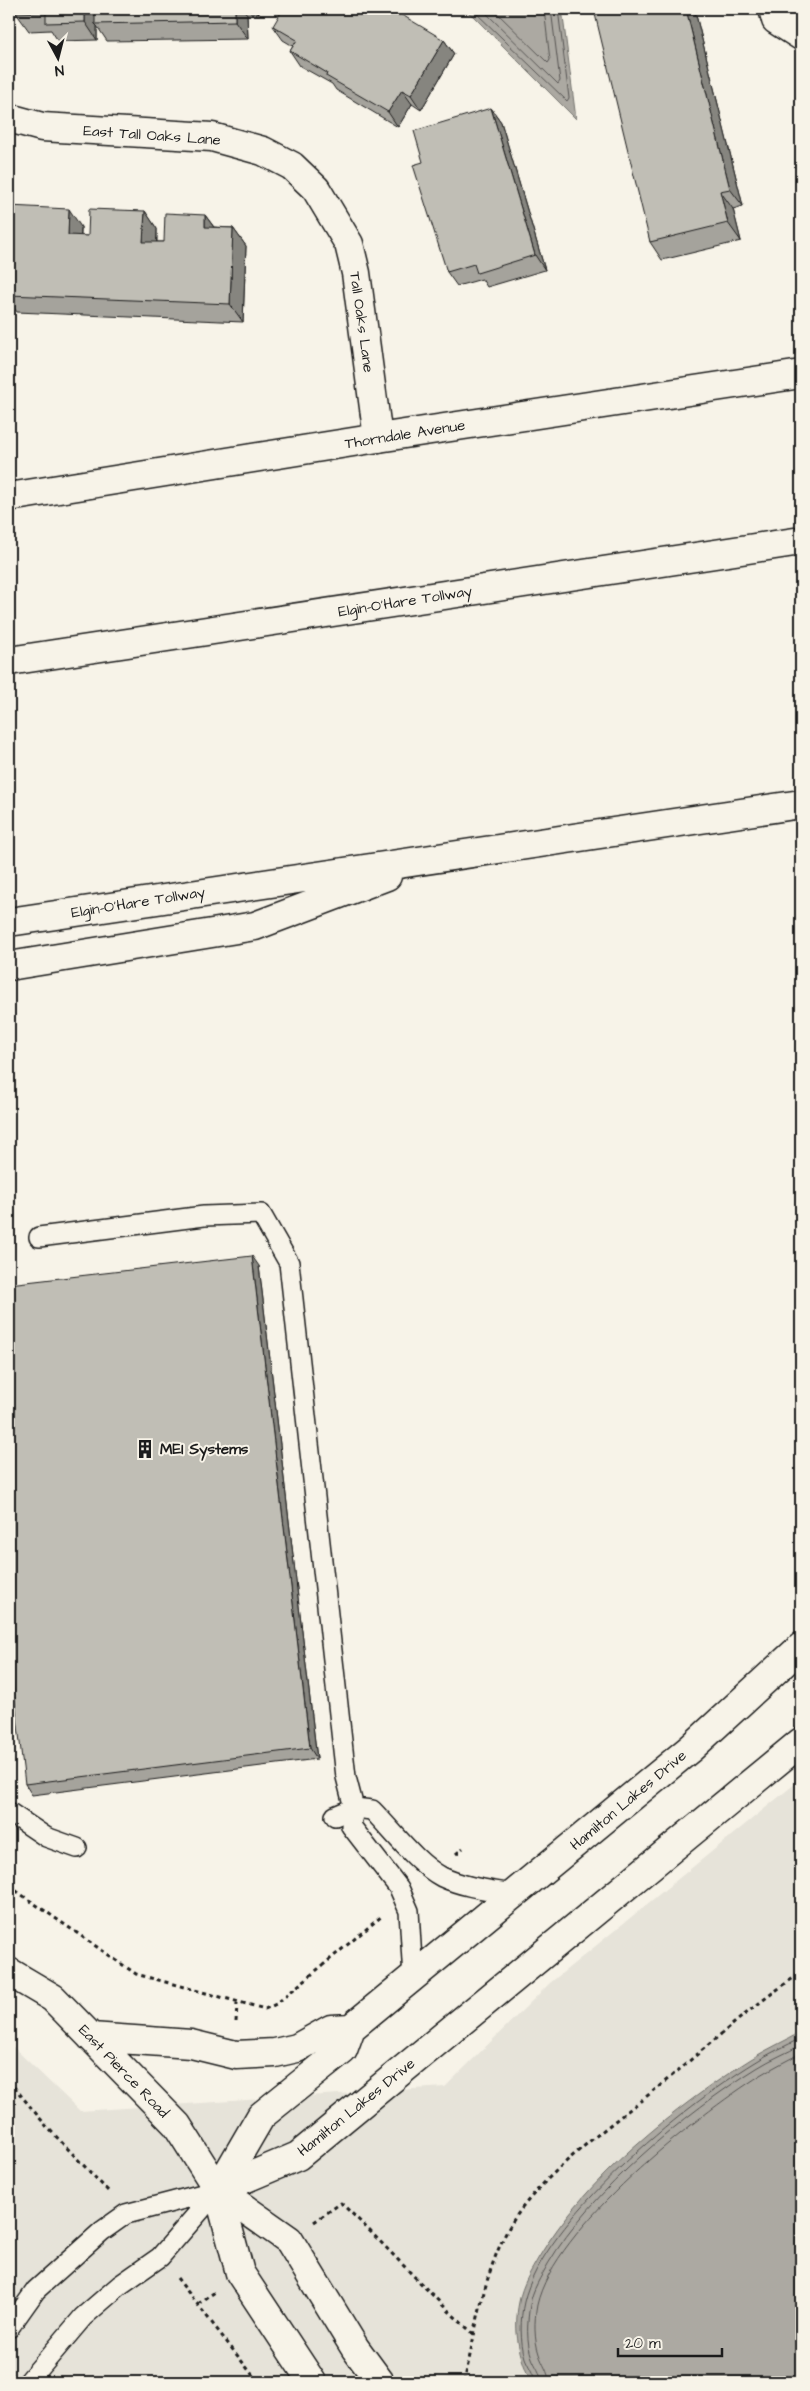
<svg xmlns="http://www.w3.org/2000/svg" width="810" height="2391" font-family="'Architects Daughter',sans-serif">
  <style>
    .built { fill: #e6e3d9 }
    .water { fill: #aca9a2; stroke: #72716c }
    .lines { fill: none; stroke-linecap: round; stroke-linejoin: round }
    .shore { stroke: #565452; stroke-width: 1 }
    .service-casing { stroke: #1c1c1c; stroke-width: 22 }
    .minor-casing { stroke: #1c1c1c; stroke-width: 31 }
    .tertiary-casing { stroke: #1c1c1c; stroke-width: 31 }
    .motorway-casing { stroke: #1c1c1c; stroke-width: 31 }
    .path { stroke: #1c1c1c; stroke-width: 3; stroke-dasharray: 4 4; stroke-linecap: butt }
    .service { stroke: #f7f3e8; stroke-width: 19 }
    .minor { stroke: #f7f3e8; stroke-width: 28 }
    .tertiary { stroke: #f7f3e8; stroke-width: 28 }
    .motorway { stroke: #f7f3e8; stroke-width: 28 }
    .wall { fill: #a5a39c; stroke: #1c1c1c }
    .shaded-wall { fill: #86857f; stroke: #1c1c1c }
    .building { fill: #c0beb5; stroke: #1c1c1c }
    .labels { text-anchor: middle; stroke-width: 4; stroke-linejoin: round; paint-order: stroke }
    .street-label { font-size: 15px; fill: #1c1c1c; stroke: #f7f3e8 }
    .poi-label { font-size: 15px; font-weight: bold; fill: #1c1c1c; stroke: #f7f3e8; text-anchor: start }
  </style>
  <rect width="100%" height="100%" fill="#f7f3e8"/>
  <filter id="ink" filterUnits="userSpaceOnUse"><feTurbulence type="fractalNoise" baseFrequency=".02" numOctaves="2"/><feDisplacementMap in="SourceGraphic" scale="10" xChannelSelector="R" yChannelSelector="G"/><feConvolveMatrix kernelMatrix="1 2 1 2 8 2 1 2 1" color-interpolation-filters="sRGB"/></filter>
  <g filter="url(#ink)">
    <path class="built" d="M 801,1779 L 801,2382 L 9,2382 L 9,2043 L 80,2111 L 445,2087 L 550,1983 Z"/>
    <path class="water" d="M 463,9 L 562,9 L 576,119 L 473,16 Z
      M 801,2032 L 801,2382 L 531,2382 C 519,2356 513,2331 519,2302 C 522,2285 531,2271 539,2257 C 584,2180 676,2106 751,2059 C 767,2049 785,2041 801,2032 Z"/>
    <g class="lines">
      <path class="shore" d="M 472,9 L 567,101 L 569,98 L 558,9
        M 482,9 L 558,84 L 560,81 L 551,9
        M 493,9 L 548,63 L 550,60 L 544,9
        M 535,2382 C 534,2373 528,2366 525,2358 C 520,2341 520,2319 524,2302 C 543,2220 684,2106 754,2063 C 769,2053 786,2046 801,2038
        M 542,2382 C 541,2373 535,2366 532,2358 C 526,2341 527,2322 530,2305 C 532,2290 541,2277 548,2264 C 591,2191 686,2112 757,2068 C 771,2059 787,2053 801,2045
        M 549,2382 C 549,2372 542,2364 539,2354 C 534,2339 534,2321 537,2305 C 554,2228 696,2116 761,2075 C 774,2067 788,2060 801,2053"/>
      <g class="service-casing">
        <path id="service" d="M 39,1237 L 204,1216 L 261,1214 L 289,1263 L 346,1777 L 354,1808 L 335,1816
          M 9,1812 L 46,1837 L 77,1848
          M 413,1978 L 409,1911 L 399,1888 L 351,1826 L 354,1808 L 372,1810 C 393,1831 416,1863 442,1877 C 463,1887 490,1890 513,1894
          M 9,2328 L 36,2290 L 102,2231 L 126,2214 L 218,2190
          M 28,2382 L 83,2317 L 120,2285 L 160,2257 L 218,2190"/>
      </g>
      <g class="minor-casing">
        <path id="minor" d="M 773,9 L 776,20 L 801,36
          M 9,118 L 42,127 L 212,137 L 263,151 L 292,166 L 316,189 L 349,244 L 356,273 L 378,438"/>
      </g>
      <g class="tertiary-casing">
        <path id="tertiary" d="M 9,497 L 378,438 L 801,374
          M 9,1972 L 53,1998 L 177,2125 L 218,2190 L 240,2273 L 312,2382
          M 91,2037 L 191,2044 L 236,2055 L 275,2053 L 297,2048 L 331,2029 L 351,2028
          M 218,2190 L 261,2116 L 343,2050 L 351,2028 L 691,1748 L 801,1647
          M 218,2190 L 298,2156 L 801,1742
          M 218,2190 L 289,2240 L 355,2348 L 380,2382"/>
      </g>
      <g class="motorway-casing">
        <path id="motorway" d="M 9,661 L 801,541
          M 9,922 L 801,804
          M 9,966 L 255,926 L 387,876"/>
      </g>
      <path class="path" d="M 456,1854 L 463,1848
        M 9,1886 L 136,1974 L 265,2009 L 276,2004 L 382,1916
        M 236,2022 L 237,2003
        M 9,2081 L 48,2128 L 110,2193
        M 314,2222 L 341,2203 C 387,2246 428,2294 475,2335
        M 177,2278 L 258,2382
        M 198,2304 L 215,2292
        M 464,2382 C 476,2332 482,2279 506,2233 C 534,2178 614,2123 662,2084 C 708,2046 751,2006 801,1973"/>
      <use href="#service" class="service"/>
      <use href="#minor" class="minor"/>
      <use href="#tertiary" class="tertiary"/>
      <use href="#motorway" class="motorway"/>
    </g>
    <path class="wall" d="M 16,9 L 258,9 L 259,14 L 247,14 L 248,39 L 107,41 L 97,26 L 97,40 L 58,41 L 51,30 L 29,31 L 16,13 Z
      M 616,9 L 693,9 L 695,11 L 743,206 L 733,209 L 741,241 L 662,260 L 650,242 Z
      M 273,26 L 444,40 L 454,54 L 421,110 L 412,104 L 398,127 L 336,90 L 332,84 L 300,66 L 290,51 L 293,46 L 283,40 Z
      M 491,108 L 501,122 L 545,270 L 487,287 L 482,279 L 457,286 L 447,272 L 423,162 Z
      M 9,206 L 81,227 L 81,236 L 88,236 L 145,211 L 157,229 L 157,242 L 164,242 L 205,215 L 214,227 L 233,228 L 246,246 L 243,322 L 17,312 L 9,301 Z
      M 259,1266 L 317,1759 L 32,1795 L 25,1784 Z"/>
    <path class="shaded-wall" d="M 85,9 L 93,9 L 97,15 L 95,24 L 97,26 L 97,40 L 85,22 Z
      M 235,9 L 243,9 L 247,14 L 248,39 L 235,21 Z
      M 255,9 L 258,9 L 259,14 Z
      M 686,9 L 693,9 L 695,11 L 743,206 L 730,189 Z
      M 444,40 L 454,54 L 421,110 L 411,95 Z
      M 402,90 L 412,104 L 398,127 L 388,112 Z
      M 491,108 L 501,122 L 545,270 L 535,255 Z
      M 720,191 L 733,209 L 741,241 L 728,223 Z
      M 69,209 L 81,227 L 80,253 L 68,235 Z
      M 145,211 L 157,229 L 156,259 L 143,242 Z
      M 205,215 L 218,233 L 205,227 Z
      M 233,228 L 246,246 L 243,322 L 230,304 Z
      M 252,1256 L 259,1266 L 317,1759 L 310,1748 Z"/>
    <path class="building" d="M 16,9 L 85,9 L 85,22 L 46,23 L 46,12 L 16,13 Z
      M 95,9 L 235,9 L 235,21 L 95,24 Z
      M 283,9 L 392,9 L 444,40 L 411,95 L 402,90 L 388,112 L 326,76 L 327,73 L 290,51 L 297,40 L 273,26 Z
      M 616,9 L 686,9 L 730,189 L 720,191 L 728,223 L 650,242 L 595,14 Z
      M 491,108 L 535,255 L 477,273 L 474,264 L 447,272 L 413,165 L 423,162 L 414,131 Z
      M 9,206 L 69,209 L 68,235 L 88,236 L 89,209 L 145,211 L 143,242 L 164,242 L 165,213 L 205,215 L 205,227 L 233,228 L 230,304 L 9,295 Z
      M 252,1256 L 310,1748 L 25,1784 L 9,1651 L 9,1284 Z"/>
  </g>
  <defs>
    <g id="building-bare" transform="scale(1.5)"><path d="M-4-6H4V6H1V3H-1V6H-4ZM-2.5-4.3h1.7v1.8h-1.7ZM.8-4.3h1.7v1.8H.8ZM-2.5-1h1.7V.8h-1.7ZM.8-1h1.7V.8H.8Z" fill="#1c1c1c" stroke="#f7f3e8" stroke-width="2.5" paint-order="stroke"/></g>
  </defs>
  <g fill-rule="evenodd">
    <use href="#building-bare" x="145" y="1449"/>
  </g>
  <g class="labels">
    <g class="street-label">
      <text transform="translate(152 135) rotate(4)" y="5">East Tall Oaks Lane</text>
      <text transform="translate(362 322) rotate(82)" y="5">Tall Oaks Lane</text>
      <text transform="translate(405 434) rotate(-9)" y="5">Thorndale Avenue</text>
      <text transform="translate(405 601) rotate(-9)" y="5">Elgin-O'Hare Tollway</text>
      <text transform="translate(138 902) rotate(-9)" y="5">Elgin-O'Hare Tollway</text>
      <text transform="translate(628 1800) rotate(-40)" y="5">Hamilton Lakes Drive</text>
      <text transform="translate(124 2071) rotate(46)" y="5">East Pierce Road</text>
      <text transform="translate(356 2107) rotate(-39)" y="5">Hamilton Lakes Drive</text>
    </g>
    <g class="poi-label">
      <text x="160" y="1454">MEI Systems</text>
    </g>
  </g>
  <rect width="810" height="2391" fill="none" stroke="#f7f3e8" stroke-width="30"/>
  <rect x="15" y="15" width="780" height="2361" fill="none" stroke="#1c1c1c" stroke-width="2" filter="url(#ink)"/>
  <g transform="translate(58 58) rotate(173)" stroke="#f7f3e8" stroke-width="4" paint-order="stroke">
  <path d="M0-4L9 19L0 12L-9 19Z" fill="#1c1c1c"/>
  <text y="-8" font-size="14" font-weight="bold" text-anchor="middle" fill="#1c1c1c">N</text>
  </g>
  <path d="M618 2348v8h104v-8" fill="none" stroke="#1c1c1c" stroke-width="2.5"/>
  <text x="625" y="2348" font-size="15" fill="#1c1c1c" stroke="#f7f3e8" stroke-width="4" paint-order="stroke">20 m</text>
</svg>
